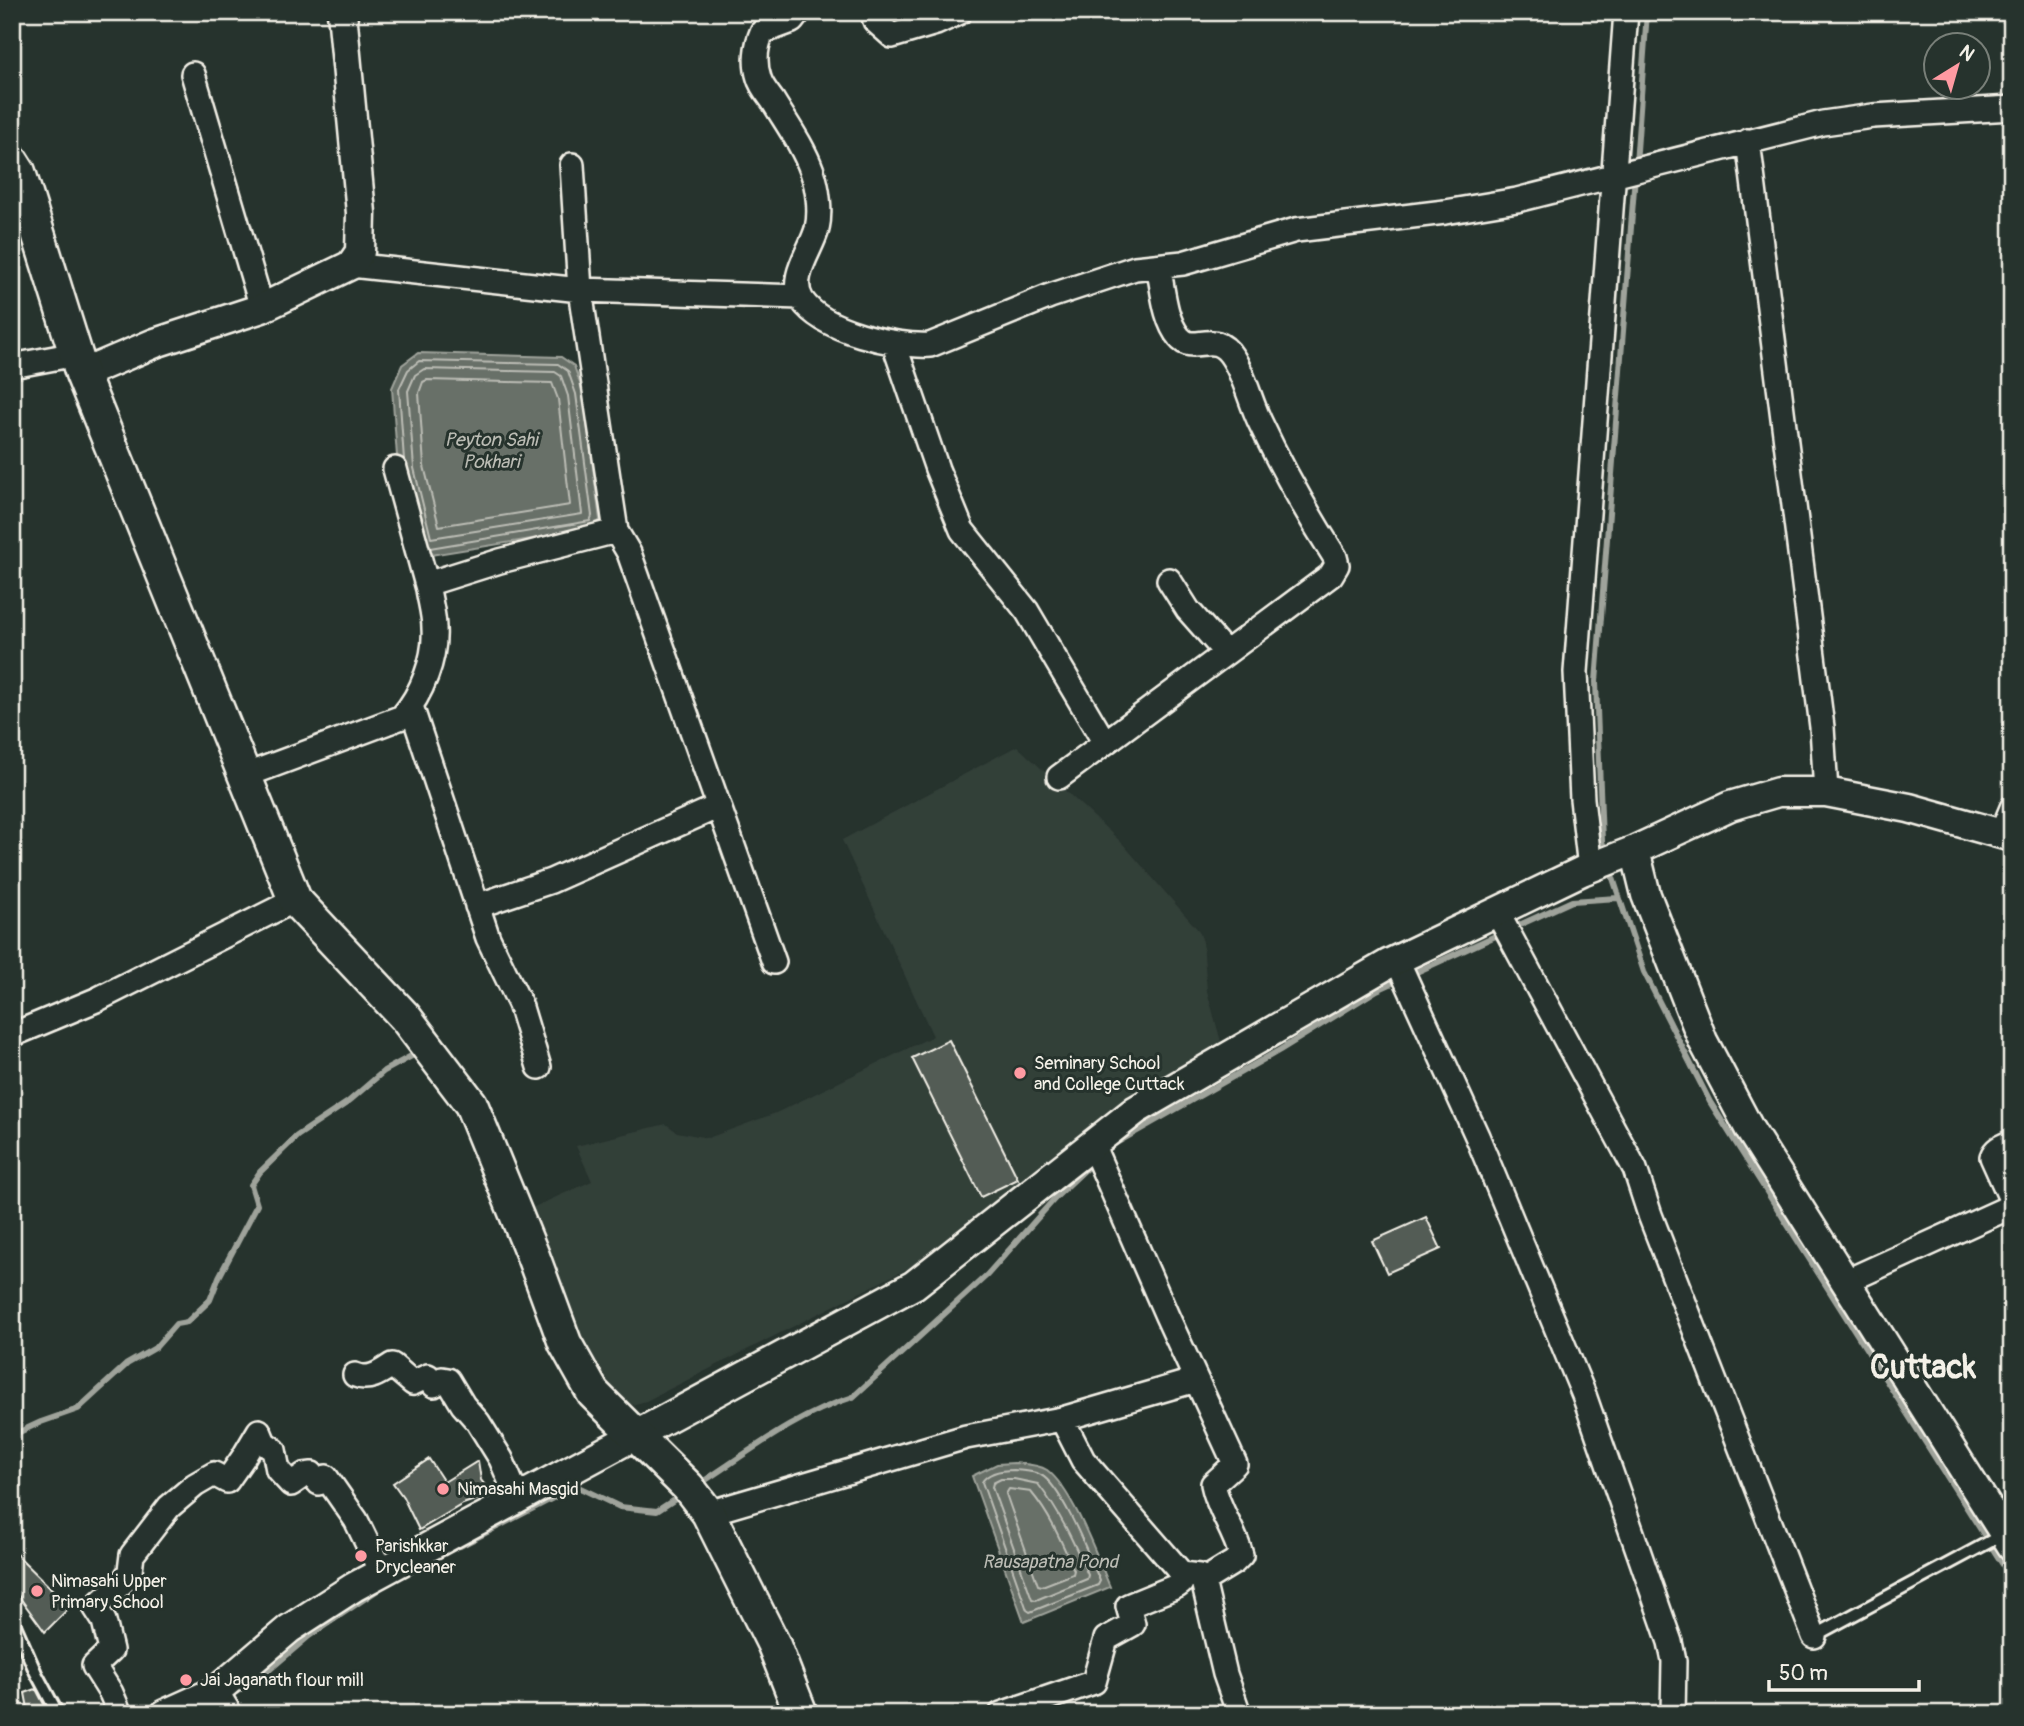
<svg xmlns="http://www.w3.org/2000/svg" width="2024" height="1726" font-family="Pangolin,sans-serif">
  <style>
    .built { fill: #333f39 }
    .water { fill: #676f68; stroke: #9fa39b; stroke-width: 2 }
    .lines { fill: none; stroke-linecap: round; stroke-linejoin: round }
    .shore { stroke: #bcbdb5; stroke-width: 2 }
    .stream { stroke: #9fa39b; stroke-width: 6 }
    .building { fill: #525c55; stroke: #f4f1e8; stroke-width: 2 }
    .service-casing { stroke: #f4f1e8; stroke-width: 16 }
    .minor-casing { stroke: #f4f1e8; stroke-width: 28 }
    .tertiary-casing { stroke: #f4f1e8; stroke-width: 33 }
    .secondary-casing { stroke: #f4f1e8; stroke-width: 37 }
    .service { stroke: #26332d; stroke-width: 10 }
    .minor { stroke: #26332d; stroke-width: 23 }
    .tertiary { stroke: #26332d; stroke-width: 28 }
    .secondary { stroke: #26332d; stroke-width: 32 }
    .poi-dot { fill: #ff9aa2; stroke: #26332d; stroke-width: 2.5 }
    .labels { text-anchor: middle; stroke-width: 6; stroke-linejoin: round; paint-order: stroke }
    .poi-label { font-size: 18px; fill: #f4f1e8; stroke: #26332d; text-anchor: start }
    .water-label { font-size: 19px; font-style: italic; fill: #bcbdb5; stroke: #26332d }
    .town-label { font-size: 32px; font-weight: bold; fill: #f4f1e8; stroke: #26332d }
  </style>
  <rect width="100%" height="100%" fill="#26332d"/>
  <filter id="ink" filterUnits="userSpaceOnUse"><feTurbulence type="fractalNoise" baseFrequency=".0143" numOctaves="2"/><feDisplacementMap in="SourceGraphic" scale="14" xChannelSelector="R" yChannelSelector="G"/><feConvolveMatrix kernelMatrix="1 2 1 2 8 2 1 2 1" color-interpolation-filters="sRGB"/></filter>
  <g filter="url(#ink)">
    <path class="built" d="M 1017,746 L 1122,843 L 1199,931 L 1203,942 L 1207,991 L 1223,1049 L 946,1249 L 646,1401 L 632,1405 L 619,1398 L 595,1370 L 525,1211 L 592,1181 L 576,1146 L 666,1124 L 677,1132 L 708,1138 L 776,1113 L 933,1036 L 842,840 Z"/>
    <path class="water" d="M 418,353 L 561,357 L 574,366 L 583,392 L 600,520 L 593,529 L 425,556 L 398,470 L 392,388 L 402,365 Z
      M 1014,1463 C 1024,1464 1038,1464 1047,1470 C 1073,1490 1097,1556 1110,1587 L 1024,1622 L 972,1476 L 997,1464 Z"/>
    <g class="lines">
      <path class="shore" d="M 424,369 L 555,372 L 561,376 L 568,396 L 582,514 L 431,538 L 414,468 L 408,391 L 415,375 Z
        M 427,380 L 552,383 L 558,399 L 570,505 L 439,526 L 424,466 L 419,393 L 423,382 Z
        M 404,460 L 399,389 L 408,370 L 419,361 L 558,364 L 568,371 L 576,394 L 592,516 L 590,521 L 430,548
        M 1014,1470 C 1022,1471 1034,1471 1041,1475 C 1062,1486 1090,1558 1100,1581 L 1098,1585 L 1030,1612 L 1027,1610 L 982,1482 C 988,1472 1002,1470 1014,1470 Z
        M 1001,1479 L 1014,1479 L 1038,1484 C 1060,1512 1074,1543 1088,1575 L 1087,1579 L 1036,1600 L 1032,1599 L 992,1487 L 993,1483 Z
        M 1009,1489 L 1031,1492 C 1051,1516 1062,1543 1074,1570 L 1073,1574 L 1042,1586 L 1038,1585 L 1006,1494 Z"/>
      <path class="stream" d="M 1636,164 L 1647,12
        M 1606,855 L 1602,841 L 1596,682 L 1635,175
        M 1610,869 L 1644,972 L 1710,1102 L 2012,1579
        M 1111,1146 L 1280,1050 L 1377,990 L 1572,901 L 1618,898
        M 12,1438 L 15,1434 L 41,1422 L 78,1409 L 127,1364 L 155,1348 L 176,1324 L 187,1322 L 210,1300 L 219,1277 L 257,1205 L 251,1185 L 260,1172 L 297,1136 L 348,1102 L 384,1071 L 417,1053
        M 698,1485 C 749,1452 795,1415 853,1397 L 987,1275 L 1057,1196 L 1095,1160
        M 460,1546 L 576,1486 L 620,1507 L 657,1511 L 683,1494
        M 236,1692 L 261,1677 L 309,1636 L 379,1589"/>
    </g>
    <path class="building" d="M 949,1040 L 1018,1179 L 981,1197 L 912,1058 Z
      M 1426,1217 L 1441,1249 L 1387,1273 L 1372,1241 Z
      M 429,1459 L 444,1482 L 478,1461 L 481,1480 L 492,1494 L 463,1504 L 419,1530 L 403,1497 L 393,1483 Z
      M 12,1550 L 70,1607 L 45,1632 L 12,1587 Z
      M 36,1689 L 49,1714 L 29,1714 L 25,1693 Z"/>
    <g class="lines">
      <g class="service-casing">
        <path id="service" d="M 12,1618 L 36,1673 L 58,1714
          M 1814,1636 L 2004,1534"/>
      </g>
      <g class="minor-casing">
        <path id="minor" d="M 799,12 L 792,21 L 762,32 C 756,46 754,63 759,78 C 761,86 768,94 773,101 C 787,124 803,146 812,171 C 818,188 821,212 817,229 C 811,251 788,278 802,300 C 823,331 895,347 930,345 L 1050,296 L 1135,268 L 1183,263 L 1296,230 L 1445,212 L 1517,200 L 1823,123 L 1873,116 L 2012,108
          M 873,12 L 875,21 L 892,36 L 936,23 L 960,12
          M 193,74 L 262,308
          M 1748,141 L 1822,727 L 1826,792
          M 351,265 L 580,290 L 800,297
          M 894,344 L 937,469 L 962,530 L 1027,611 L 1105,743
          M 12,366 L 76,354
          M 395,469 L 428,589
          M 616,531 L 629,553 L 774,962
          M 1169,580 L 1188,610 L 1226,653
          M 411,706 L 488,938 L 520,1004 L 539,1067
          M 244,776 L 402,717 C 422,694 436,658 434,628 C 434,615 430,602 428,589 L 430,583 L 500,561 L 616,531 L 580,290 L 572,165
          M 1059,777 L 1331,575 L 1337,565 L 1335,557 C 1307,513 1282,469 1260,422 C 1250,401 1245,377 1233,358 C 1214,327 1194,356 1179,337 C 1164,319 1163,287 1158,266
          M 2002,832 L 2012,808
          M 1590,868 L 1582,799 L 1576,672 L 1626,12
          M 477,906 L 551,881 L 719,806
          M 1497,912 L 1635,1169 L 1650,1215 L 1814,1636
          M 1397,960 L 1477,1136 L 1584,1395 L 1670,1642 L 1674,1661 L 1673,1714
          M 12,1035 L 96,1000 L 295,900
          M 1092,1144 L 1167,1316 L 1235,1464 L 1213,1484 C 1218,1510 1234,1529 1241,1555 L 1234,1562 L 1203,1581
          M 1847,1281 L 2003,1210 L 2009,1205 L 2010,1197 L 1992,1157 C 1995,1148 2003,1146 2012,1142
          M 355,1375 C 369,1381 380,1373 392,1365 L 413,1383 L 428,1376 L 434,1385 L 442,1379 L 448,1380 L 463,1405 L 478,1422 L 501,1459 L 518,1499
          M 1062,1419 L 1083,1460 L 1182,1574 L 1199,1576 L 1203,1581 L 1225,1674 L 1239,1714
          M 708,1513 L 966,1437 L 1062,1419 L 1196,1380
          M 216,1691 L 230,1714
          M 120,1714 L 111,1693 L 94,1666 L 111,1650 L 104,1621 L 95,1607 L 123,1582 L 130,1571 L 132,1555 L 169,1507 L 195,1485 L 214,1474 L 227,1481 L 243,1458 L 259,1431 L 264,1443 L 274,1450 L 278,1470 L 291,1484 L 304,1475 L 312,1474 L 319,1483 L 326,1477 L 356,1520 L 381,1572
          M 1001,1714 L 1094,1682 L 1106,1639 L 1133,1624 L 1128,1606 L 1177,1586 L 1181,1583 L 1182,1574"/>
      </g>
      <g class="tertiary-casing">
        <path id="tertiary" d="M 82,374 L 155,343 L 262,308 L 351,265 L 360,252 L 361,213 L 342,12
          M 1635,850 L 1646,895 L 1703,1041 L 1750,1130 L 2012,1546
          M 165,1714 L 216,1691 L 289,1629 L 354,1587 L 914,1285 L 1136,1110 L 1388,964 L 1582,871 L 1635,850 L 1730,806 L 1778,792 L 1826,792 L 1909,808 L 2012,837"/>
      </g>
      <g class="secondary-casing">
        <path id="secondary" d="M 12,161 L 19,172 L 82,374 L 295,900 L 405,1017 L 471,1104 L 533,1256 L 565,1343 L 593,1393 L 688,1487 L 708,1513 L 774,1645 L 801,1714"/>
      </g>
      <use href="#service" class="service"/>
      <use href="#minor" class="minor"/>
      <use href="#tertiary" class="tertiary"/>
      <use href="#secondary" class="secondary"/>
    </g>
  </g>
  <g class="poi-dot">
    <circle cx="1020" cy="1073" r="7"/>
    <circle cx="443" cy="1489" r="7"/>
    <circle cx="361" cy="1556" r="7"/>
    <circle cx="37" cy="1591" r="7"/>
    <circle cx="186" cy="1680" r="7"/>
  </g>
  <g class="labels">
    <g class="poi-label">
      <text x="1034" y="1069">Seminary School<tspan x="1034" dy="21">and College Cuttack</tspan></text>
      <text x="457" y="1495">Nimasahi Masgid</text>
      <text x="375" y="1552">Parishkkar<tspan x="375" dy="21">Drycleaner</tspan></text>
      <text x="51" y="1587">Nimasahi Upper<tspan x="51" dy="21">Primary School</tspan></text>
      <text x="200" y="1686">Jai Jaganath flour mill</text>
    </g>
    <g class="water-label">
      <text x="491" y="446">Peyton Sahi<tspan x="491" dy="22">Pokhari</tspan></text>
      <text x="1050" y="1568">Rausapatna Pond</text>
    </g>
    <g class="town-label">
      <text x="1923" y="1378">Cuttack</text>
    </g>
  </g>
  <rect width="2024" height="1726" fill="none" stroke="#26332d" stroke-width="42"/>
  <rect x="21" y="21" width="1982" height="1684" fill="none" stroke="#f4f1e8" stroke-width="2.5" filter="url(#ink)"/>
  <g transform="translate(1957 66) rotate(37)"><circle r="33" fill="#26332d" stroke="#787f78" stroke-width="2"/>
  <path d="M0-5L12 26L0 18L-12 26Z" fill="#ff9aa2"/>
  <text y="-10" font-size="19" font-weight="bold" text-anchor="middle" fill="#f4f1e8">N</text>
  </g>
  <path d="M1769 1680v10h150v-10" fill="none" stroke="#f4f1e8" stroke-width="3.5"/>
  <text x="1779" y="1680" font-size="21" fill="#f4f1e8" stroke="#26332d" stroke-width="5" paint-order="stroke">50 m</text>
</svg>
